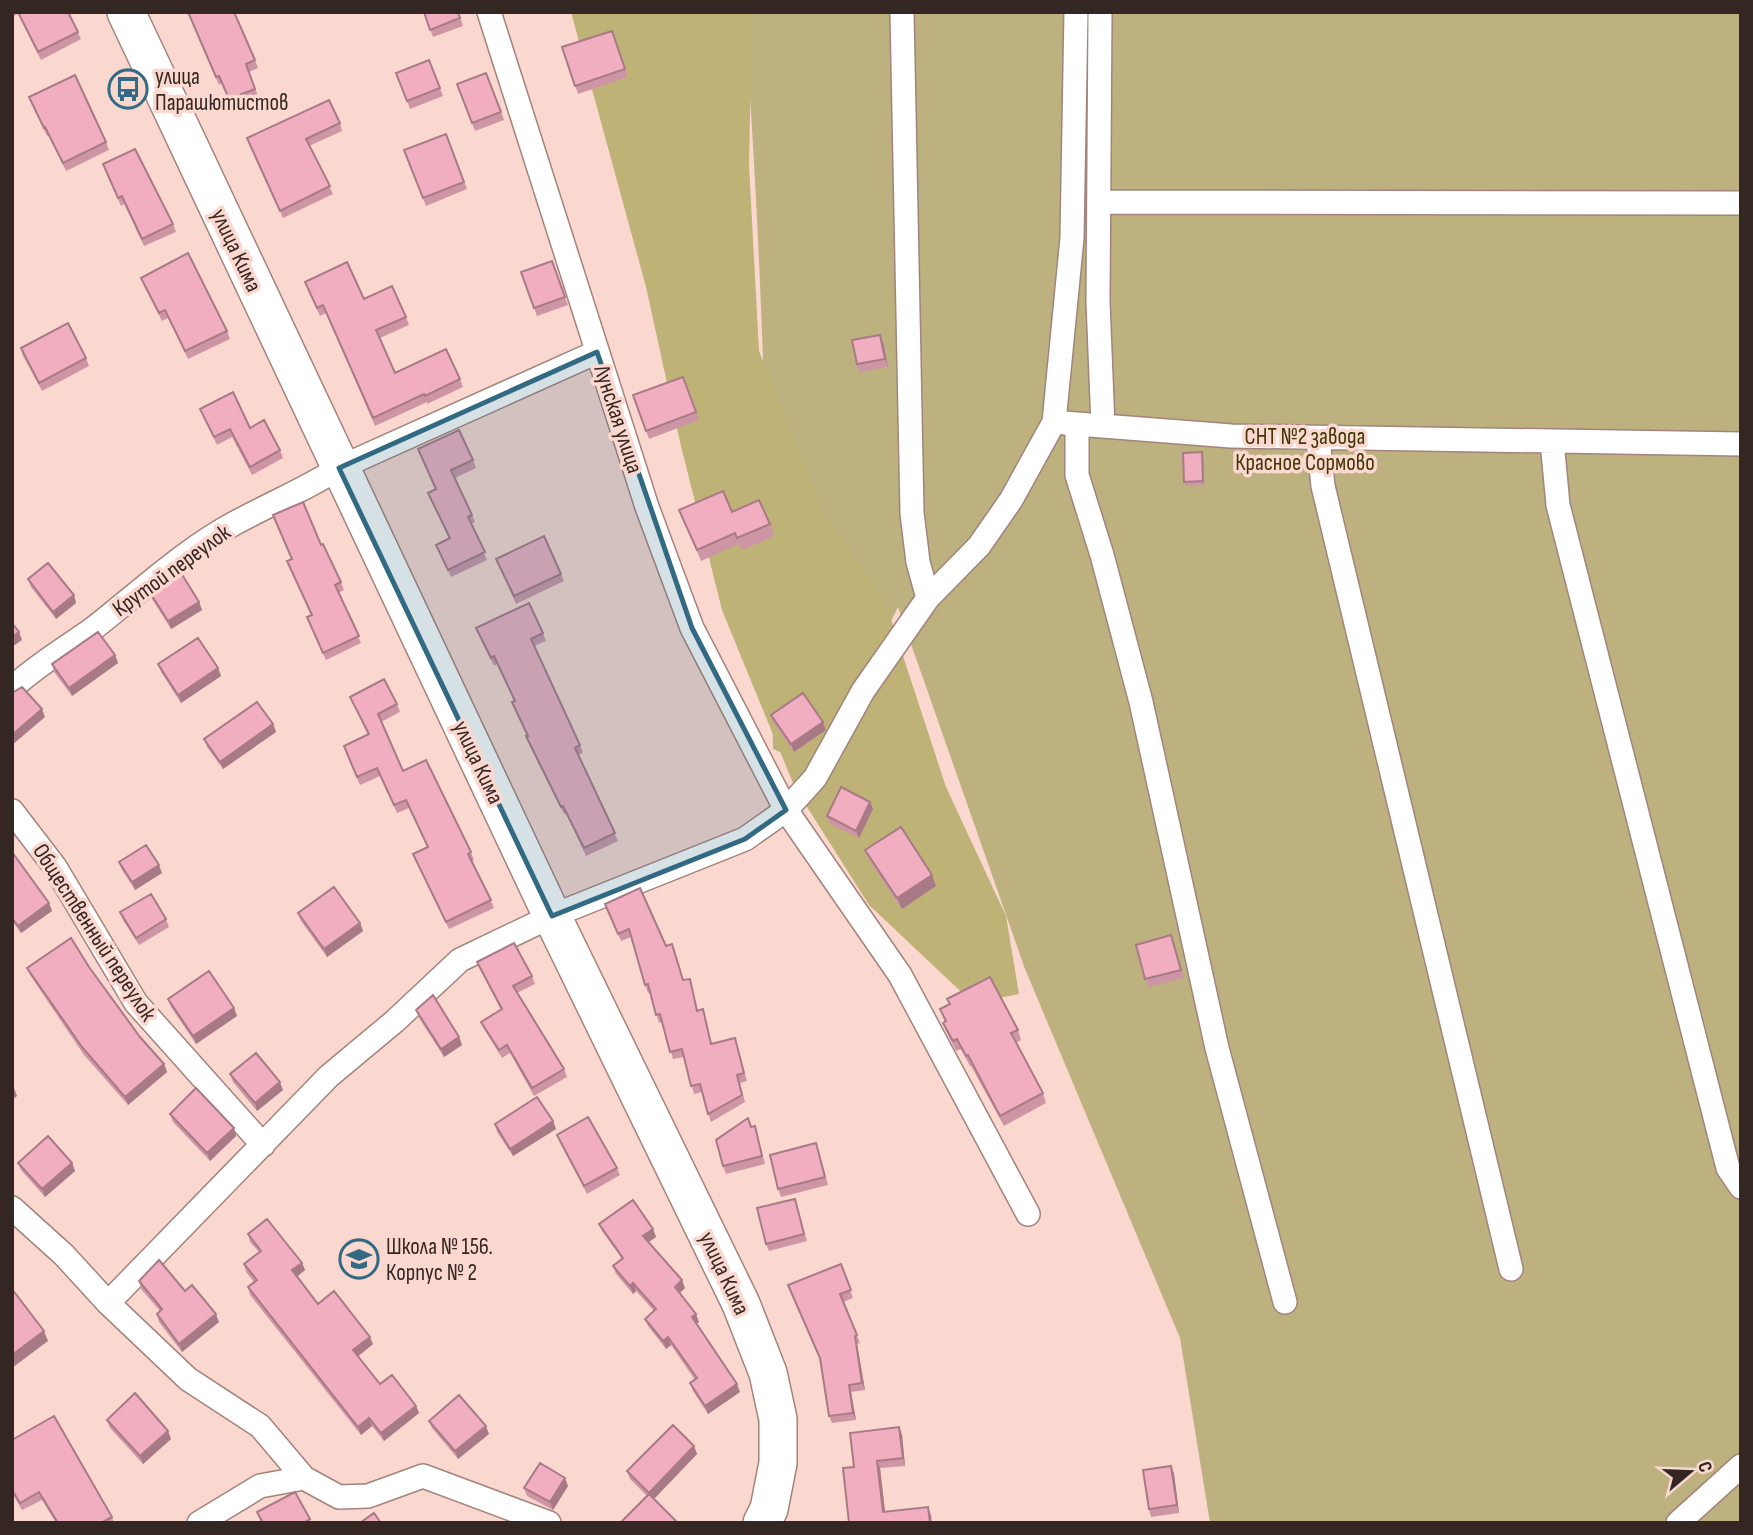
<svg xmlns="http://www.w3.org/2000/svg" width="1753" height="1535" font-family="'Sofia Sans Condensed',sans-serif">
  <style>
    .green { fill: #bdb27f }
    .forest { fill: #bfb277 }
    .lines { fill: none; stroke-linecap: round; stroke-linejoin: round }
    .minor-casing { stroke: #a3837b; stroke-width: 26 }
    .primary-casing { stroke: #a3837b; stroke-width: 40 }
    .minor { stroke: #fff; stroke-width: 23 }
    .primary { stroke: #fff; stroke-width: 37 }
    .wall { fill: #ce96a5 }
    .shaded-wall { fill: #a87a86 }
    .building { fill: #f0aec0; stroke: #a87a86; stroke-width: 2 }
    .marked { fill: #326a84; fill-opacity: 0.2; stroke: #326a84; stroke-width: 5; stroke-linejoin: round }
    .labels { text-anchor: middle; stroke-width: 7; stroke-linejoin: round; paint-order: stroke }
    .poi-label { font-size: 23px; fill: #332623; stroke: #fbd8cf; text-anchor: start }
    .street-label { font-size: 23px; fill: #332623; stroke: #fbd8cf }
    .park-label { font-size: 23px; fill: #3f3603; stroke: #fbd8cf }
  </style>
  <rect width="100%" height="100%" fill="#fbd8cf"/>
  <path class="green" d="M 744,12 L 1741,12 L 1741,1523 L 1210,1523 L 1180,1338 L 1025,969 L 898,607 L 819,769 L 773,749 C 768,503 763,257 744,12 Z"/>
  <path class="forest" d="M 571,12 L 752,12 L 749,165 L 759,351 L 823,513 L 885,601 L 946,787 L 1006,916 L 1019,994 L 973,1003 L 869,905 L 795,788 L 722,610 L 680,442 L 646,287 Z"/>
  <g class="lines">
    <g class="minor-casing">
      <path id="minor" d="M 489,12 L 647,507 L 692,628 L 786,810 L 900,975 L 1028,1214
        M 902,12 L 912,513 L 918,562 L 928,598
        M 1100,12 L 1098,302 L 1103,426
        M 1099,202 L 1741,203
        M 1064,423 L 1231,436 L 1741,444
        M 1077,424 L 1077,475 L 1102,555 L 1141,702 L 1217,1048 L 1285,1302
        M 1318,438 L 1323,486 L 1511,1269
        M 1552,441 L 1558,505 L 1728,1168 L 1741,1187
        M 12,688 C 37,665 66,648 94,628 C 140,592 183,551 235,523 C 270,504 306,489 339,468 L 597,352
        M 12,811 L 55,867 L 136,1003 L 263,1145
        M 12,1208 L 64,1255 L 108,1303 L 188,1379 L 260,1426 L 304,1478 L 339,1497 L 368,1496 L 423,1476 L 549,1523
        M 108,1303 L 329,1076 L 395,1021 L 460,960 L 552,916 L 745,839 L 786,810 L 815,778 L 863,691 L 928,598 L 979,546 L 1011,500 L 1054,422 L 1072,238 L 1076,12
        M 199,1523 L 260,1486 L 304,1478
        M 1678,1523 L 1741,1466"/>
    </g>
    <g class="primary-casing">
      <path id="primary" d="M 126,12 L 552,916 L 741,1304 L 768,1373 L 778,1419 L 778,1463 L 769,1509 L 762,1523"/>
    </g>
    <use href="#minor" class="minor"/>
    <use href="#primary" class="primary"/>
  </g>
  <path class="wall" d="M 12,12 L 68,12 L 81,39 L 41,60 L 18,14 L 12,17 Z
    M 188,12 L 255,60 L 258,68 L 249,72 L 258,96 L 232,107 L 222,83 L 219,85 Z
    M 424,12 L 458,12 L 463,26 L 433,37 Z
    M 612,31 L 628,77 L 578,94 L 562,47 Z
    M 429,60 L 443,96 L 410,109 L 396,73 Z
    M 486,73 L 504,120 L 475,131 L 457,84 Z
    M 29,97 L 106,142 L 109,150 L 66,171 L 48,135 L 47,136 Z
    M 340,123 L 342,131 L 309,146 L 333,194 L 283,218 L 247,138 Z
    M 446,134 L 467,189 L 426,206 L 404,150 Z
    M 103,164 L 173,224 L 176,232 L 144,246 L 124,204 L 121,206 Z
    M 552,261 L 568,305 L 537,316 L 521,272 Z
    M 141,278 L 227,331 L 230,339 L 188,359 L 168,318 L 162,321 L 144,286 Z
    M 305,282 L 364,299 L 406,317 L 409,325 L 380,338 L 395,373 L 460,379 L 463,387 L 427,404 L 427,402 L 375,426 L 326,313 L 320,316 Z
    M 883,342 L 888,367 L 859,372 L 857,364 Z
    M 21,348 L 86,358 L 89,366 L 42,391 L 23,356 Z
    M 683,377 L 699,420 L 649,439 L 633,395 Z
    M 200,409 L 280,450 L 283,458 L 252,475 L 232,437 L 217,445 Z
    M 418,449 L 473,460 L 476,468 L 455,478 L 472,515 L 475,522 L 471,524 L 487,560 L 451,577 L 436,545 L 449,539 L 428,493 L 436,490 Z
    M 1202,452 L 1203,456 L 1204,485 L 1186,486 L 1184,482 Z
    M 679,510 L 732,512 L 770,524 L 774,536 L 742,550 L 739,544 L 701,561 Z
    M 321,545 L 341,582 L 344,590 L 338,593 L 361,643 L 326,660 L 307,617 L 311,615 L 287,561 Z
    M 496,559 L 561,574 L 564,581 L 516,604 Z
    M 28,579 L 74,595 L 76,603 L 56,619 L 31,587 Z
    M 149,591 L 199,602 L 202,610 L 171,629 L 152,599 Z
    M 476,628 L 543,633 L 546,641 L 534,646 L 580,745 L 583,753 L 578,755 L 618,841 L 586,856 L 566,813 L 564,814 L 529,744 L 526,736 L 527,736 L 512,702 L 515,701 L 497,664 L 494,666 Z
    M 115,655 L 118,663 L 72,696 L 54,672 L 52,664 Z
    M 158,664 L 218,668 L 221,676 L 181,703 L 161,672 Z
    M 350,697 L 397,704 L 400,712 L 381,722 L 403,771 L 471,852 L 474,860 L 472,861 L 494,908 L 449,929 L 413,854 L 428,847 L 409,808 L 397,813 L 380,776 L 360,785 L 346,753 L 368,735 Z
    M 771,715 L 826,730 L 794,752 L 774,723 Z
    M 273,724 L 276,732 L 223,769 L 207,747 L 204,739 Z
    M 870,802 L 873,809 L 859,838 L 830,824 L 827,816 Z
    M 865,850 L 932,875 L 936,886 L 902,909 L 870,861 Z
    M 12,852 L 49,903 L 52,911 L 21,933 L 12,921 Z
    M 119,862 L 162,873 L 135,890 L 122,870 Z
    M 605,904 L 666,946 L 672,944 L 683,980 L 690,979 L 698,1011 L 703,1009 L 712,1044 L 735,1038 L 747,1081 L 740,1083 L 745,1102 L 711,1122 L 702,1092 L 694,1094 L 684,1057 L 673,1059 L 662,1022 L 659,1023 L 650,992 L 648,993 L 645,985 L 631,937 L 621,941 Z
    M 120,912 L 166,919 L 169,927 L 139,945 L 123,920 Z
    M 298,913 L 360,923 L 363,931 L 327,957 L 301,921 Z
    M 1174,943 L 1184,978 L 1148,987 L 1145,979 Z
    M 477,962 L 532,976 L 535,984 L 517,993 L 564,1069 L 567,1077 L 534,1096 L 510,1053 L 502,1058 L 484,1029 L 481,1022 L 501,1010 L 480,969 Z
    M 89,967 L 140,1037 L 164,1064 L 167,1072 L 128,1105 L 84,1055 L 30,975 L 27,968 Z
    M 168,999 L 234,1008 L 237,1016 L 196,1044 L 171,1007 Z
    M 947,999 L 1018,1030 L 1021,1040 L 1016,1043 L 1043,1093 L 1046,1103 L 1004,1126 L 971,1066 L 970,1066 L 961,1049 L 956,1051 L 947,1033 L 943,1023 L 945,1022 L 940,1009 L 949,1005 Z
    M 416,1010 L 459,1037 L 462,1045 L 444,1057 L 419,1018 Z
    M 230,1074 L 283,1090 L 257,1111 L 233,1082 Z
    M 170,1114 L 234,1128 L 236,1136 L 210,1161 L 173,1122 Z
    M 553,1121 L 556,1129 L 513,1156 L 497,1132 L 495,1124 Z
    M 751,1127 L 757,1134 L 765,1164 L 726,1174 L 723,1166 Z
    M 557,1135 L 617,1168 L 620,1175 L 587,1194 L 560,1143 Z
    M 819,1151 L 828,1185 L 781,1197 L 778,1189 Z
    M 18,1163 L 72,1163 L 75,1171 L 45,1197 L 21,1170 Z
    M 795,1199 L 807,1241 L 769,1251 L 766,1244 Z
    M 599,1224 L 653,1229 L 656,1237 L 648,1242 L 685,1288 L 680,1293 L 699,1322 L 696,1324 L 740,1392 L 708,1414 L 693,1391 L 690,1383 L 695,1380 L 671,1345 L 666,1349 L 648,1326 L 645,1319 L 654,1311 L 636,1291 L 633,1294 L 616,1274 L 613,1266 L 622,1259 L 602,1231 Z
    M 248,1234 L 302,1263 L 305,1270 L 297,1277 L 318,1304 L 373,1344 L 358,1356 L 380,1384 L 416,1406 L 419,1413 L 384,1441 L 372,1426 L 361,1435 L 250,1295 L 248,1287 L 254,1282 L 246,1272 L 244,1264 L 259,1252 L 250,1242 Z
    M 841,1264 L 853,1298 L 843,1302 L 860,1343 L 857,1344 L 865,1390 L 851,1392 L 856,1420 L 832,1423 L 829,1416 Z
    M 139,1281 L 185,1291 L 219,1322 L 182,1352 L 159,1322 L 157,1314 L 160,1311 L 141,1289 Z
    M 107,1420 L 168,1431 L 171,1439 L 143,1464 L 110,1428 Z
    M 429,1421 L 489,1434 L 458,1459 L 432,1428 Z
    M 899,1427 L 902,1435 L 905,1466 L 880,1468 L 885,1512 L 931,1515 L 849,1523 L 854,1467 Z
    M 12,1440 L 112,1517 L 114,1523 L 56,1523 L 42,1500 L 22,1510 L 12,1493 Z
    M 694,1446 L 697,1454 L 654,1499 L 647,1496 L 630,1479 L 627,1471 Z
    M 1171,1466 L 1174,1474 L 1179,1513 L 1151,1517 L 1149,1509 Z
    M 568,1486 L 553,1510 L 527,1496 L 524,1488 Z
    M 257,1512 L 310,1519 L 311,1523 L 261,1523 Z"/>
  <path class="shaded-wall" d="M 880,335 L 883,342 L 888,367 L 885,359 Z
    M 1202,452 L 1203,456 L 1204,485 L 1203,481 Z
    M 74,595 L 76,603 L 56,619 L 53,612 Z
    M 199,602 L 202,610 L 171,629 L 168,621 Z
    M 19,632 L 22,640 L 12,647 L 12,637 Z
    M 115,655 L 118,663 L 72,696 L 69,688 Z
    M 218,668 L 221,676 L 181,703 L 178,695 Z
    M 42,709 L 45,717 L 12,745 L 12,735 Z
    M 823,722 L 826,730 L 794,752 L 791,744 Z
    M 273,724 L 276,732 L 223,769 L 220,762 Z
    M 870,802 L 873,809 L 859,838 L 856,831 Z
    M 159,865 L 162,873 L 135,890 L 132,882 Z
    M 932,875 L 936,886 L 902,909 L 897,898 Z
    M 49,903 L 52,911 L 21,933 L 18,926 Z
    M 360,923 L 363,931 L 327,957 L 324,949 Z
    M 234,1008 L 237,1016 L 196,1044 L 193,1036 Z
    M 459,1037 L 462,1045 L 444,1057 L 441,1049 Z
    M 164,1064 L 167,1072 L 128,1105 L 125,1097 Z
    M 280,1082 L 283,1090 L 257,1111 L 255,1103 Z
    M 14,1088 L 17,1096 L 12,1100 L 12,1090 Z
    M 553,1121 L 556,1129 L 513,1156 L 510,1149 Z
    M 234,1128 L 236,1136 L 210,1161 L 207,1153 Z
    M 72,1163 L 75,1171 L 45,1197 L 42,1189 Z
    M 653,1229 L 656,1237 L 646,1244 L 643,1236 Z
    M 302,1263 L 305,1270 L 295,1278 L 292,1270 Z
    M 682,1280 L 685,1288 L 677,1295 L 675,1287 Z
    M 633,1283 L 636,1291 L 633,1294 L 630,1286 Z
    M 216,1314 L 219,1322 L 182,1352 L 179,1344 Z
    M 696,1314 L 699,1322 L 695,1325 L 692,1317 Z
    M 44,1331 L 48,1341 L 12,1368 L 12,1355 Z
    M 855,1336 L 857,1344 L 865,1390 L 862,1383 Z
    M 370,1337 L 373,1344 L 356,1358 L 353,1350 Z
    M 668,1337 L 671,1345 L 666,1349 L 663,1341 Z
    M 737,1384 L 740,1392 L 708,1414 L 705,1406 Z
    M 849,1385 L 851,1392 L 856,1420 L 853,1413 Z
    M 416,1406 L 419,1413 L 384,1441 L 381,1433 Z
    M 369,1418 L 372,1426 L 361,1435 L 358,1427 Z
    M 486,1426 L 489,1434 L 458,1459 L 455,1451 Z
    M 899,1427 L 902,1435 L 905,1466 L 903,1458 Z
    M 168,1431 L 171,1439 L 143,1464 L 140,1456 Z
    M 694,1446 L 697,1454 L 652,1501 L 649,1493 Z
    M 877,1461 L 880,1468 L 886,1520 L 883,1512 Z
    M 1171,1466 L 1174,1474 L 1179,1513 L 1177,1505 Z
    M 565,1478 L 568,1486 L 553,1510 L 550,1502 Z
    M 928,1507 L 931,1515 L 932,1523 L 930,1523 Z"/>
  <path class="building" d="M 18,12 L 68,12 L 78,32 L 38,52 Z
    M 188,12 L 234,12 L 255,60 L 246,64 L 255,89 L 229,99 L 219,76 L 216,77 Z
    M 424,12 L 458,12 L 460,18 L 430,30 Z
    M 612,31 L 625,69 L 575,86 L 562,47 Z
    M 429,60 L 440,88 L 407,101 L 396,73 Z
    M 486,73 L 501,112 L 472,123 L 457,84 Z
    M 75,75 L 106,142 L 63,163 L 45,127 L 44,128 L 29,97 Z
    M 329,100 L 340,123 L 306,139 L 330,186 L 280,211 L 247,138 Z
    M 446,134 L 464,182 L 423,198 L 404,150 Z
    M 135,149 L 173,224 L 142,239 L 122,196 L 118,198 L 103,164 Z
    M 188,253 L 227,331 L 185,351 L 165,310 L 159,313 L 141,278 Z
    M 552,261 L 565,297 L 534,308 L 521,272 Z
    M 347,262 L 364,299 L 392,286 L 406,317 L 376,330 L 395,373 L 446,349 L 460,379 L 425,396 L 424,394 L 373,418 L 323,305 L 317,308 L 305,282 Z
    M 68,323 L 86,358 L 39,383 L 21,348 Z
    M 880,335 L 885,359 L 857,364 L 852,340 Z
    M 683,377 L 696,412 L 646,431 L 633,395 Z
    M 233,392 L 250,428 L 264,420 L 280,450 L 250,467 L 230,429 L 214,437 L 200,409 Z
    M 459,430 L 473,460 L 451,470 L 472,515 L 468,517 L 485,552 L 448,570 L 436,545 L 450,538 L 428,493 L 436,489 L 418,449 Z
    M 1202,452 L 1203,481 L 1184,482 L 1183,453 Z
    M 723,491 L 732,512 L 759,500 L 770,524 L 737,538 L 735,533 L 697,550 L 679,510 Z
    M 303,502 L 321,545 L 323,544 L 341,582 L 335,585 L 359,636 L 323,653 L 307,617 L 312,615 L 287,561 L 292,559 L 273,515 Z
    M 544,536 L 561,574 L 514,596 L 496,559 Z
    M 48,563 L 74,595 L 53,612 L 28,579 Z
    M 178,568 L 199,602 L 168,621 L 149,591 Z
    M 529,603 L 543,633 L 531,639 L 580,745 L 575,748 L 615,833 L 584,848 L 563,806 L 561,807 L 526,736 L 528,736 L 512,702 L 515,701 L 494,656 L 491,658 L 476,628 Z
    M 12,623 L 19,632 L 12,637 Z
    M 98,632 L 115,655 L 69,688 L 52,664 Z
    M 198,638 L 218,668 L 178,695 L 158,664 Z
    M 384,679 L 397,704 L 378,714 L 403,771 L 426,760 L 471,852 L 468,854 L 491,900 L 446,922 L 413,854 L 428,847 L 406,800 L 394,805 L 377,768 L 357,777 L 344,746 L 369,734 L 350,697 Z
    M 22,687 L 42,709 L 12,735 L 12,693 Z
    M 803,693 L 823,722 L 791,744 L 771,715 Z
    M 257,702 L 273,724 L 220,762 L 204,739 Z
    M 841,787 L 870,802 L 856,831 L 827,816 Z
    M 901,827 L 932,875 L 897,898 L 865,850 Z
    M 146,845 L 159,865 L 132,882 L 119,862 Z
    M 12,852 L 49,903 L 18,926 L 12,918 Z
    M 334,887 L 360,923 L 324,949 L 298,913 Z
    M 640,888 L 666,946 L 672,944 L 683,980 L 690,979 L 697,1011 L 703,1009 L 711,1044 L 735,1038 L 744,1073 L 737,1075 L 742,1095 L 708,1114 L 700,1084 L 691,1086 L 682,1049 L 670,1052 L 660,1014 L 656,1015 L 648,984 L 645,985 L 629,929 L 618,934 L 605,904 Z
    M 151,894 L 166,919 L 136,938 L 120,912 Z
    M 1171,935 L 1181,970 L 1145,979 L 1136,945 Z
    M 71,938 L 89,967 L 140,1037 L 164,1064 L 125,1097 L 82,1047 L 27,968 Z
    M 514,943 L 532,976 L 513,986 L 564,1069 L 532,1088 L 507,1045 L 499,1050 L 481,1022 L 502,1009 L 477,962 Z
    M 209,971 L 234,1008 L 193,1036 L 168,999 Z
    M 990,977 L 1018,1030 L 1011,1033 L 1043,1093 L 1000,1116 L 968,1055 L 966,1056 L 957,1039 L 953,1041 L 943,1023 L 946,1021 L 940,1009 L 950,1004 L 947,999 Z
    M 433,995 L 459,1037 L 441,1049 L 416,1010 Z
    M 256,1053 L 280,1082 L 255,1103 L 230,1074 Z
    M 196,1088 L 234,1128 L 207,1153 L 170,1114 Z
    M 537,1097 L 553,1121 L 510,1149 L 495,1124 Z
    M 588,1117 L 617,1168 L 584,1186 L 557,1135 Z
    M 748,1118 L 751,1127 L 755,1126 L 762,1156 L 723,1166 L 716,1140 Z
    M 48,1136 L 72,1163 L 42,1189 L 18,1163 Z
    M 816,1143 L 825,1177 L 778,1189 L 770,1155 Z
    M 795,1199 L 804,1234 L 766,1244 L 757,1208 Z
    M 633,1200 L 653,1229 L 643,1236 L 682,1280 L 675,1287 L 696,1314 L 692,1317 L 737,1384 L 705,1406 L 690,1383 L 697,1378 L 668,1337 L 663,1341 L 645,1319 L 656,1309 L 633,1283 L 630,1286 L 613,1266 L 623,1258 L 599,1224 Z
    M 267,1219 L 302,1263 L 292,1270 L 318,1304 L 334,1291 L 370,1337 L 353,1350 L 380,1384 L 392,1375 L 416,1406 L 381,1433 L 369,1418 L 358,1427 L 248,1287 L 257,1280 L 244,1264 L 261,1251 L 248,1234 Z
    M 159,1260 L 185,1291 L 192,1285 L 216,1314 L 179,1344 L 157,1314 L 162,1309 L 139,1281 Z
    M 841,1264 L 851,1290 L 840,1294 L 857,1335 L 855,1336 L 862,1383 L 849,1385 L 853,1413 L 829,1416 L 820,1358 L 788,1285 Z
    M 12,1289 L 44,1331 L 12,1355 Z
    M 135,1393 L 168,1431 L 140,1456 L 107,1420 Z
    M 459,1395 L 486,1426 L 455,1451 L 429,1421 Z
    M 54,1416 L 112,1517 L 101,1523 L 58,1523 L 39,1492 L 20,1503 L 12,1490 L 12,1440 Z
    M 673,1425 L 694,1446 L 649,1493 L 627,1471 Z
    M 899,1427 L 903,1458 L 877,1461 L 883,1512 L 928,1507 L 930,1523 L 849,1523 L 843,1468 L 854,1467 L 850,1433 Z
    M 540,1463 L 565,1478 L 550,1502 L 524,1488 Z
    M 1171,1466 L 1177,1505 L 1149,1509 L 1143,1470 Z
    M 295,1492 L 310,1519 L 303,1523 L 263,1523 L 257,1512 Z
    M 649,1494 L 678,1523 L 620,1523 Z
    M 374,1513 L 381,1523 L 360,1523 Z"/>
  <path class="marked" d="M 597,352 L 692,628 L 786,810 L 745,839 L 552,916 L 339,468 Z"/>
  <defs>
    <g id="bus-ring" transform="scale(2.0125)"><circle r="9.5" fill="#fbd8cf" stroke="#326a84" stroke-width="1.5"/><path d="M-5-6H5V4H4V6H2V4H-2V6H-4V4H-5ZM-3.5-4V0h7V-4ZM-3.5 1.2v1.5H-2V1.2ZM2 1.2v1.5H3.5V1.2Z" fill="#326a84"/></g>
    <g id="school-ring" transform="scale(2.0125)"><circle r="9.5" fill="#fbd8cf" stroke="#326a84" stroke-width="1.5"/><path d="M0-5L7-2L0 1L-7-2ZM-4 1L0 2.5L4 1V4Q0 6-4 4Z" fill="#326a84"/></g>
  </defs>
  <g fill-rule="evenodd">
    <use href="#bus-ring" x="128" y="89"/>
    <use href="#school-ring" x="359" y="1259"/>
  </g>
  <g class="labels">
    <g class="poi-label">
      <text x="155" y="84">улица<tspan x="155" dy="26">Парашютистов</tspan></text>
      <text x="386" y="1254">Школа № 156.<tspan x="386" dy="26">Корпус № 2</tspan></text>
    </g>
    <g class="street-label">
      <text transform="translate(237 250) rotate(65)" y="8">улица Кима</text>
      <text transform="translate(619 419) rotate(72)" y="8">Лунская улица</text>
      <text transform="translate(171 570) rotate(-36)" y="8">Крутой переулок</text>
      <text transform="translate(479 762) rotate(65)" y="8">улица Кима</text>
      <text transform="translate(95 932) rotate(57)" y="8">Общественный переулок</text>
      <text transform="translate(725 1273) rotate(65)" y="8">улица Кима</text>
    </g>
    <g class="park-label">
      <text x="1305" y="444">СНТ №2 завода<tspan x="1305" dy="26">Красное Сормово</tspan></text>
    </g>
  </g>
  <rect width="1753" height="1535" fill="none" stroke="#332623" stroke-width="28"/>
  <g transform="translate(1690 1472) rotate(71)" stroke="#fbd8cf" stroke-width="5" paint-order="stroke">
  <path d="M0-5L12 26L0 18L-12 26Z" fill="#332623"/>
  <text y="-10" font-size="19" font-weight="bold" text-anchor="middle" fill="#332623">С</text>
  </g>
</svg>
